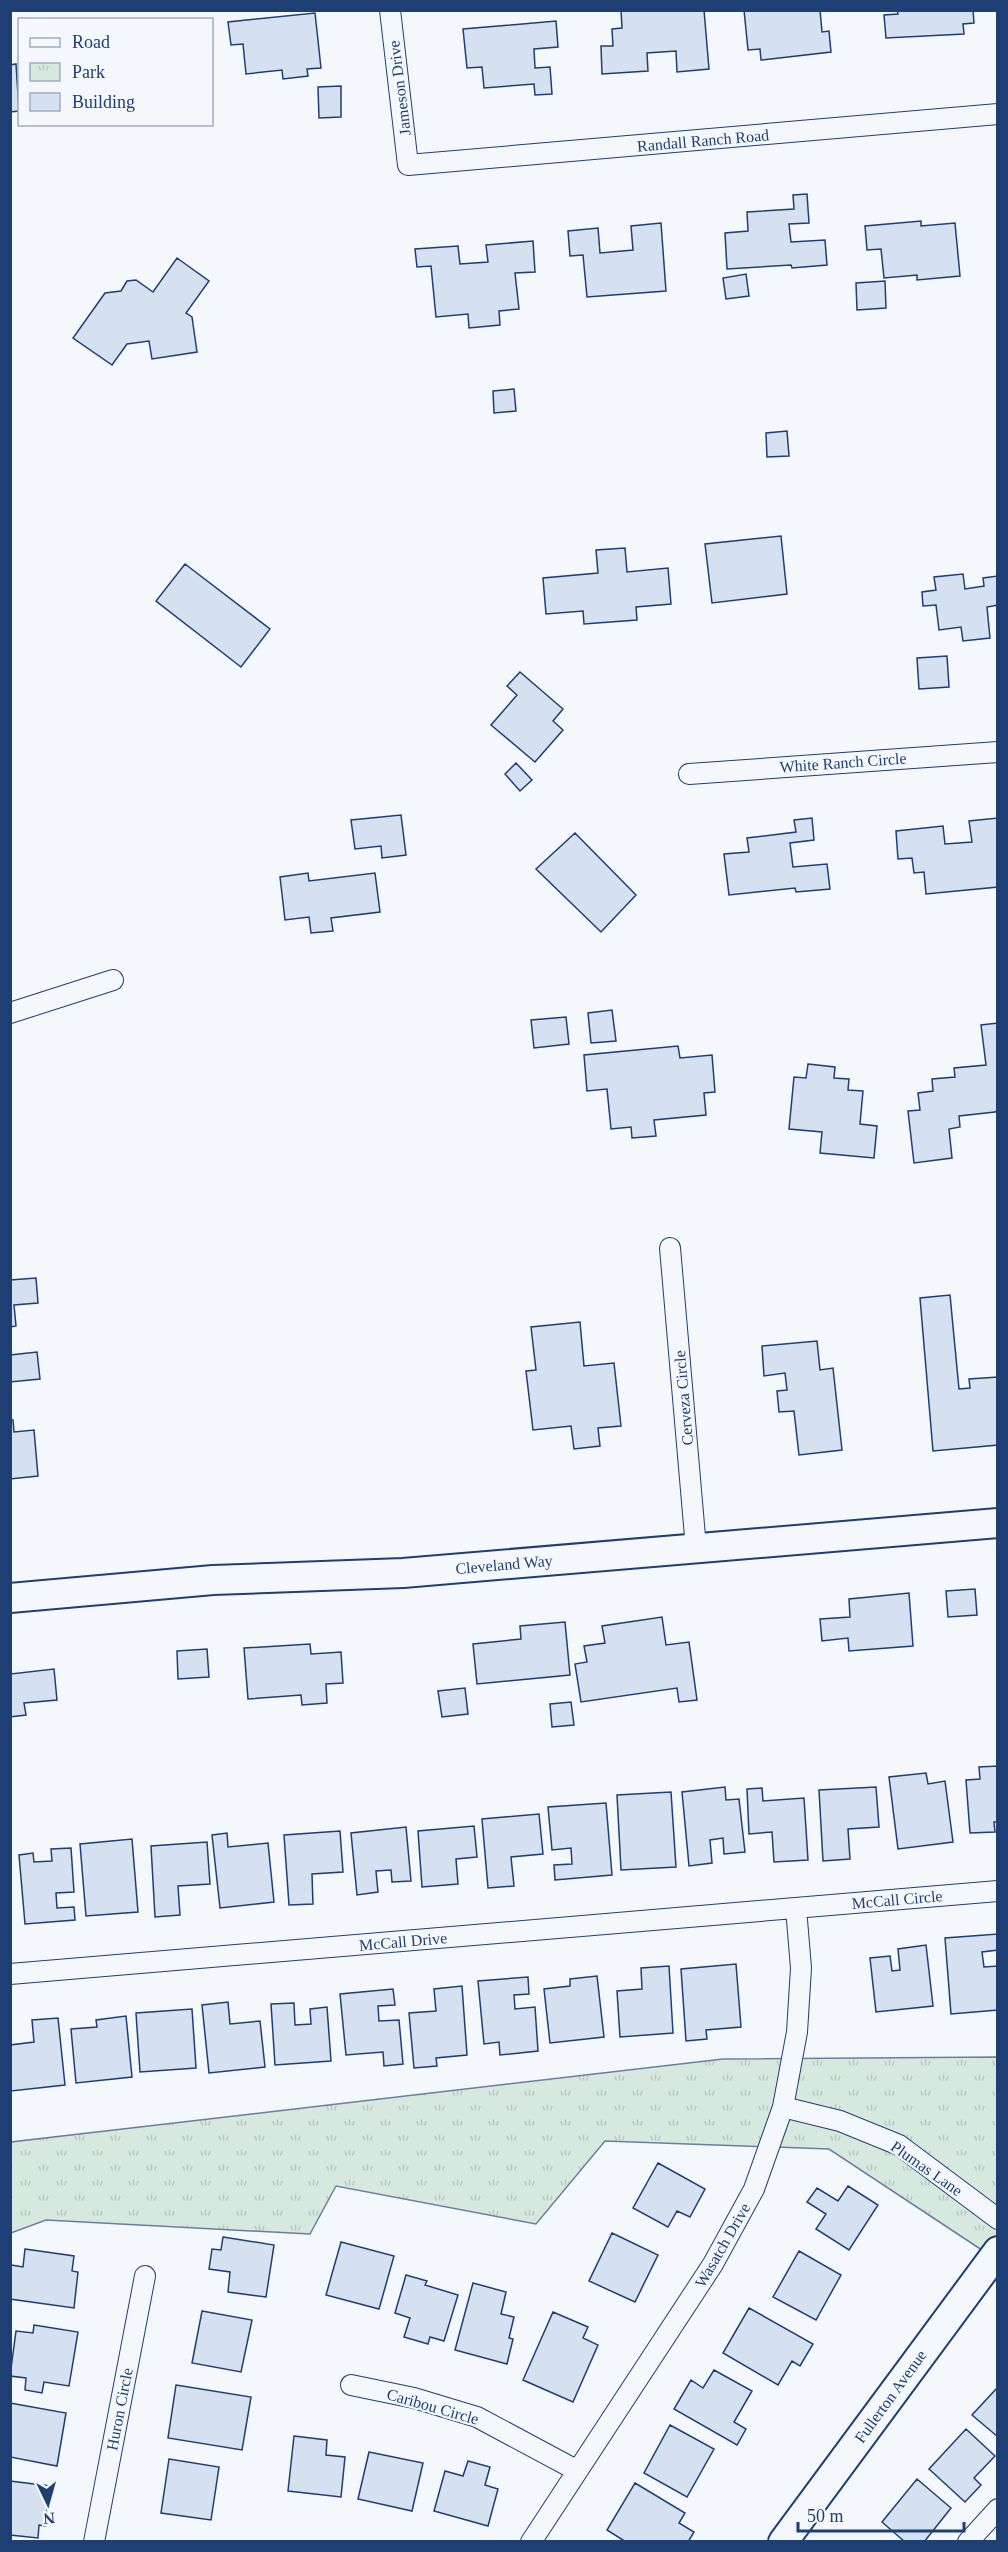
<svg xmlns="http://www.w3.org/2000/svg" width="1008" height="2552" font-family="'Times New Roman',serif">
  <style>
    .park { fill: url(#park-tufts); stroke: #687fa3; stroke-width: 1.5 }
    .building { fill: #d5e0f0; stroke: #1d3f73; stroke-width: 1.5 }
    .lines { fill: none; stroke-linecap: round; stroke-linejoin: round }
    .street-casing { stroke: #1d3f73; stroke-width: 22 }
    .secondary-casing { stroke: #1d3f73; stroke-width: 32 }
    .street { stroke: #f4f7fb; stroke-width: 20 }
    .secondary { stroke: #f4f7fb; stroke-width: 28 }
    .labels { text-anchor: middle; stroke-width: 4.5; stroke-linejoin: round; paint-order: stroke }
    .street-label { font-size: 16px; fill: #1d3f73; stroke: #f4f7fb }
  </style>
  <defs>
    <pattern id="park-tufts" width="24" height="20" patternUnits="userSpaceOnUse" patternTransform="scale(1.5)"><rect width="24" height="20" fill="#d7e8df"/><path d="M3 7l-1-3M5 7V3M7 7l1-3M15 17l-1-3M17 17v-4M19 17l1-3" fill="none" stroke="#b8c8c3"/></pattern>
  </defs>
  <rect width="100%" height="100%" fill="#f4f7fb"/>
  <path class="park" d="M 997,2057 L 997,2260 L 829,2149 L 605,2141 L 536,2224 L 336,2186 L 310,2234 L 46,2220 L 11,2233 L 11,2142 L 723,2059 Z"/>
  <path class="building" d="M 621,10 L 704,10 L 709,69 L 677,72 L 676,51 L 647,53 L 648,71 L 602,74 L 601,46 L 613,46 L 612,29 L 622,28 Z
    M 744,10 L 820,10 L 822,32 L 829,31 L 831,52 L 761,60 L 760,49 L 748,50 Z
    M 897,10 L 973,10 L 974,23 L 963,24 L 964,34 L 886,38 L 884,15 L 898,14 Z
    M 315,13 L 321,68 L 307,69 L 308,76 L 283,79 L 282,70 L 246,74 L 243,44 L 231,45 L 228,22 Z
    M 556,21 L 558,47 L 534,49 L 535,68 L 550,67 L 552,94 L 535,95 L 534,84 L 484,88 L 482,67 L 467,68 L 463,29 Z
    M 16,64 L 19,111 L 10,112 L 10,65 Z
    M 341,86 L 341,117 L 319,118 L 318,87 Z
    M 807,194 L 809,223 L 789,224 L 791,242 L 825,240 L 827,265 L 792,268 L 791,265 L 727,269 L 725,233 L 748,231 L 747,212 L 794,209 L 793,195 Z
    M 921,221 L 921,226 L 955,223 L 960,276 L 917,280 L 917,275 L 884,278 L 881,249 L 867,250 L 865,226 Z
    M 661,223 L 666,291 L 587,297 L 583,255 L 570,256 L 568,231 L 598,228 L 600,253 L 633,250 L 631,226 Z
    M 533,241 L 535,272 L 515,273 L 519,309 L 499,311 L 500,325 L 469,328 L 468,314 L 436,317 L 431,266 L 417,267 L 415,249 L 458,246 L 460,264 L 488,262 L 486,245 Z
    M 177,258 L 209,281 L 186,313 L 192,317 L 197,352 L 152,359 L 149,341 L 127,344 L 112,365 L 73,338 L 105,293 L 121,291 L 127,281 L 136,280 L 153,292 Z
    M 746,274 L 749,296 L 726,299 L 723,278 Z
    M 885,281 L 886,308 L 857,310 L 856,283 Z
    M 514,389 L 516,411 L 494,413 L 493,391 Z
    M 787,431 L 789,456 L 767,457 L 766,433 Z
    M 781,536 L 787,594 L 712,603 L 705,544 Z
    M 625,548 L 627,572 L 668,568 L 671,604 L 636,607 L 637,620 L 584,624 L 583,611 L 546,614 L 543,578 L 598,573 L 596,550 Z
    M 185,564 L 270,629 L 241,667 L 156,601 Z
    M 963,574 L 965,589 L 984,586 L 983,578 L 998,576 L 998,605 L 987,607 L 990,638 L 963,641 L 961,627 L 939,630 L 936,605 L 923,606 L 922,592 L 936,590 L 934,577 Z
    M 947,656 L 949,687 L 919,689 L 917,658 Z
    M 520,672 L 563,709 L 553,721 L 563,730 L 535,762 L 491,725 L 517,695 L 507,686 Z
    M 516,763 L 532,780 L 520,791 L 505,774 Z
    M 401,815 L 406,855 L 382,858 L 381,846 L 355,849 L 351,820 Z
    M 812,818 L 814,840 L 790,843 L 793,867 L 827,864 L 830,889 L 796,892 L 795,888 L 729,895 L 724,854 L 749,852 L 747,838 L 796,832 L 794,820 Z
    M 998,818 L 998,887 L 926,894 L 924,872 L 914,873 L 912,858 L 898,859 L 896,831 L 943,826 L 945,844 L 972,842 L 969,821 Z
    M 575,833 L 636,895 L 601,932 L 536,869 Z
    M 308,873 L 309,881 L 375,873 L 380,912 L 331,918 L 333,931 L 311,933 L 309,917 L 285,920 L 280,877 Z
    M 612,1010 L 616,1041 L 591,1043 L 588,1013 Z
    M 566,1017 L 569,1044 L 534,1048 L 531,1020 Z
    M 998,1023 L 998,1110 L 995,1112 L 959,1116 L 960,1127 L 949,1129 L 952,1158 L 914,1163 L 908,1111 L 920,1110 L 918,1093 L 933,1091 L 932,1079 L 955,1077 L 954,1068 L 986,1065 L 981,1025 Z
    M 678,1046 L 680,1058 L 712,1055 L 715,1092 L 704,1093 L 706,1115 L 654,1120 L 656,1136 L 632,1138 L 631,1127 L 611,1129 L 607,1089 L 587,1091 L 584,1055 Z
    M 808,1064 L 835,1067 L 834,1078 L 849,1079 L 848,1090 L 863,1091 L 860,1124 L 877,1126 L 874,1158 L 820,1153 L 822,1132 L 789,1129 L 794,1077 L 806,1078 Z
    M 36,1278 L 38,1303 L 14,1305 L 16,1326 L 10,1327 L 10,1280 Z
    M 950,1295 L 959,1389 L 970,1388 L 969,1379 L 998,1377 L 998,1445 L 933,1451 L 920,1298 Z
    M 580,1322 L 584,1366 L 614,1363 L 621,1426 L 598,1428 L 600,1446 L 574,1449 L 571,1426 L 533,1430 L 526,1371 L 536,1370 L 531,1327 Z
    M 817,1341 L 820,1370 L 833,1368 L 842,1450 L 799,1455 L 794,1411 L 779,1412 L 777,1391 L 787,1390 L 785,1373 L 764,1376 L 762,1346 Z
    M 37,1352 L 40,1379 L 10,1382 L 10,1355 Z
    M 10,1420 L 13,1420 L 14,1432 L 34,1430 L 38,1476 L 10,1479 Z
    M 975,1589 L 977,1615 L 948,1617 L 946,1591 Z
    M 909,1593 L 913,1646 L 849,1651 L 848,1638 L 822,1641 L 820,1619 L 850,1617 L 849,1599 Z
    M 662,1617 L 666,1645 L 689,1642 L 697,1700 L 679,1702 L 677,1688 L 581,1702 L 575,1664 L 587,1662 L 584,1646 L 605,1643 L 602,1626 Z
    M 565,1622 L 570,1675 L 477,1684 L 473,1644 L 521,1639 L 520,1626 Z
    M 310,1644 L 311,1654 L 341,1652 L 343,1683 L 326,1684 L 327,1703 L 302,1705 L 301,1695 L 248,1699 L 244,1648 Z
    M 207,1649 L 209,1677 L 178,1679 L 177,1651 Z
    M 10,1669 L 11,1674 L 54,1669 L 57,1700 L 24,1703 L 26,1715 L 10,1717 Z
    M 465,1688 L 468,1714 L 442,1717 L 438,1691 Z
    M 571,1702 L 574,1725 L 552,1727 L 550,1704 Z
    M 998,1766 L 998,1822 L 994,1822 L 995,1832 L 970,1833 L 966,1780 L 980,1779 L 979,1767 Z
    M 926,1773 L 928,1784 L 945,1781 L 953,1842 L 898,1849 L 889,1777 Z
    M 725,1787 L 726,1800 L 739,1799 L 745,1852 L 724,1854 L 723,1838 L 710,1840 L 712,1863 L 689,1866 L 682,1792 Z
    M 876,1787 L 879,1827 L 848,1829 L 850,1859 L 823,1861 L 819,1790 Z
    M 762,1788 L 763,1801 L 804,1798 L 808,1860 L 774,1862 L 772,1832 L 749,1834 L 747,1789 Z
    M 671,1792 L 676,1867 L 621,1870 L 617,1795 Z
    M 606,1803 L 612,1875 L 555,1880 L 554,1865 L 572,1864 L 571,1848 L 552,1850 L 548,1807 Z
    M 539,1814 L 543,1854 L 511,1857 L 514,1886 L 488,1888 L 482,1819 Z
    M 474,1826 L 477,1857 L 456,1859 L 458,1884 L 422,1887 L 418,1831 Z
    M 406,1827 L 411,1881 L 392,1882 L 391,1870 L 376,1871 L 378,1892 L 357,1895 L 351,1833 Z
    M 340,1831 L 343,1872 L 312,1874 L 313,1904 L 289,1905 L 284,1835 Z
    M 227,1833 L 228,1847 L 268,1843 L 274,1902 L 220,1908 L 212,1835 Z
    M 132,1839 L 138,1912 L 86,1916 L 80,1844 Z
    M 207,1842 L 210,1884 L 178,1886 L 180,1915 L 155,1917 L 151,1846 Z
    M 71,1848 L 74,1892 L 56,1893 L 57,1908 L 74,1907 L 75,1920 L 25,1924 L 19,1855 L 33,1853 L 34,1862 L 52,1861 L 51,1849 Z
    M 998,1934 L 998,1950 L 982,1952 L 984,1967 L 998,1966 L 998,2010 L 951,2014 L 945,1938 Z
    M 926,1945 L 933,2006 L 876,2012 L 870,1958 L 890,1956 L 892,1971 L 900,1970 L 898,1949 Z
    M 736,1964 L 741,2027 L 706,2030 L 707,2039 L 686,2041 L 681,1969 Z
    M 669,1966 L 673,2033 L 620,2037 L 617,1991 L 642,1989 L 641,1968 Z
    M 597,1976 L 604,2037 L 550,2043 L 544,1989 L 570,1986 L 570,1979 Z
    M 528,1977 L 529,1994 L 514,1995 L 515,2009 L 535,2007 L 538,2051 L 500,2055 L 499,2042 L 484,2044 L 478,1981 Z
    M 462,1986 L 467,2055 L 436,2058 L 437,2066 L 414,2068 L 409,2013 L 436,2011 L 434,1989 Z
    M 393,1989 L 395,2005 L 378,2006 L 379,2021 L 399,2020 L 403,2064 L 384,2066 L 383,2052 L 346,2055 L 340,1994 Z
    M 228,2002 L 230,2024 L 260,2021 L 265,2067 L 209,2073 L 202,2005 Z
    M 294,2003 L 295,2025 L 311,2024 L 310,2009 L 327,2007 L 331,2061 L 275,2065 L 271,2004 Z
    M 192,2009 L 196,2068 L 140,2072 L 136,2013 Z
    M 126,2016 L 132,2077 L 76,2083 L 71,2029 L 97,2027 L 96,2020 Z
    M 58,2018 L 65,2085 L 11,2091 L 10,2045 L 34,2042 L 32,2020 Z
    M 658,2163 L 705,2189 L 690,2217 L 677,2211 L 668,2227 L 633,2208 Z
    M 848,2186 L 878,2205 L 849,2250 L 816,2229 L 826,2214 L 807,2202 L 817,2188 L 838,2201 Z
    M 612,2233 L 658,2255 L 635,2302 L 589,2281 Z
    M 223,2237 L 274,2245 L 266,2297 L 228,2292 L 230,2272 L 209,2269 L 212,2249 L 221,2250 Z
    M 341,2242 L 394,2256 L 379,2309 L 326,2295 Z
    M 25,2249 L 74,2256 L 72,2271 L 78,2272 L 74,2308 L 10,2299 L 11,2265 L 23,2267 Z
    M 799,2251 L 841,2275 L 816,2320 L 773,2297 Z
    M 406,2275 L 427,2281 L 425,2285 L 458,2295 L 444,2341 L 430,2337 L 428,2344 L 404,2337 L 410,2318 L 395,2313 Z
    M 473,2283 L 506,2292 L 501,2314 L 514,2317 L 509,2338 L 513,2339 L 507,2364 L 455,2350 Z
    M 749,2308 L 813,2344 L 800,2366 L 792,2361 L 778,2385 L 723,2353 Z
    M 202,2311 L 252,2320 L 241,2372 L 192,2363 Z
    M 553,2312 L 588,2327 L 583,2338 L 598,2345 L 573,2402 L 523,2380 Z
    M 34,2325 L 78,2332 L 69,2386 L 44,2382 L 42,2393 L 25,2390 L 26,2378 L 10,2376 L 16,2331 L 33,2333 Z
    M 714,2370 L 752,2391 L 734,2422 L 746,2429 L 737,2445 L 674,2409 L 691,2380 L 703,2388 Z
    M 176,2385 L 251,2397 L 242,2450 L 168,2438 Z
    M 998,2387 L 998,2437 L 972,2415 Z
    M 10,2403 L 66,2413 L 57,2466 L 10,2457 Z
    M 670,2425 L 714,2449 L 687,2497 L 644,2473 Z
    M 966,2429 L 995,2456 L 974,2478 L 981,2485 L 965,2502 L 929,2469 Z
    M 294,2436 L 327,2440 L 326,2455 L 345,2457 L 341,2497 L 288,2491 Z
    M 369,2452 L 423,2463 L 412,2511 L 358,2499 Z
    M 169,2459 L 219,2467 L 211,2520 L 161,2513 Z
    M 468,2461 L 490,2467 L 485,2485 L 498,2489 L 488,2526 L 434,2511 L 445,2471 L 463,2476 Z
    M 917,2479 L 951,2508 L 924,2542 L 905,2542 L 882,2522 Z
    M 10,2481 L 50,2486 L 45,2526 L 39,2525 L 38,2538 L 10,2535 Z
    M 635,2483 L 685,2513 L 679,2523 L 694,2532 L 688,2542 L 626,2542 L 607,2530 Z"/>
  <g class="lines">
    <g class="street-casing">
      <path id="street" d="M 390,10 L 408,165 L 998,114
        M 689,774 L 998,752
        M 10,1013 L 113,980
        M 670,1248 L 696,1548
        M 10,1974 L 998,1891
        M 783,2107 L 840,2121 L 899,2145 L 998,2219
        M 351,2385 L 414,2398 L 477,2417 L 576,2470
        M 94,2542 L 145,2276
        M 531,2542 L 713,2264 L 754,2189 L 783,2107 L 797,2032 L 801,1968 L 796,1908
        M 968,2542 L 998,2509"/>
    </g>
    <g class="secondary-casing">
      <path id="secondary" d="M 10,1598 L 213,1580 L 403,1573 L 998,1523
        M 783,2542 L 998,2251"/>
    </g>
    <use href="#street" class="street"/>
    <use href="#secondary" class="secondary"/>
  </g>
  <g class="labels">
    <g class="street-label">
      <text transform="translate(399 88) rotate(-97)" y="6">Jameson Drive</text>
      <text transform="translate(703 140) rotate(-5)" y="6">Randall Ranch Road</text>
      <text transform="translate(843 762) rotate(-4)" y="6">White Ranch Circle</text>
      <text transform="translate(683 1398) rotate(-95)" y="6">Cerveza Circle</text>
      <text transform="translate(504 1564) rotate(-5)" y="6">Cleveland Way</text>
      <text transform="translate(897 1899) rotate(-5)" y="6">McCall Circle</text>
      <text transform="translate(403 1941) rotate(-5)" y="6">McCall Drive</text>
      <text transform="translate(927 2168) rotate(35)" y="6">Plumas Lane</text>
      <text transform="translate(722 2245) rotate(-60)" y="6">Wasatch Drive</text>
      <text transform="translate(890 2396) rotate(-54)" y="6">Fullerton Avenue</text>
      <text transform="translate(433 2406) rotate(16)" y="6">Caribou Circle</text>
      <text transform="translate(119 2409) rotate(-79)" y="6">Huron Circle</text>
    </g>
  </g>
  <rect width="1008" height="2552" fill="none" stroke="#1d3f73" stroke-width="24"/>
  <rect x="18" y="18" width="195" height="108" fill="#f4f7fb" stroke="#9eadc5" stroke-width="1.5"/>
  <rect x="30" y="38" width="30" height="9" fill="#f4f7fb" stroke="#9eadc5" stroke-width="1.5"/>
  <text x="72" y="48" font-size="18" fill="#1d3f73">Road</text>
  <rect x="30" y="63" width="30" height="18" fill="url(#park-tufts)" stroke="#9eadc5" stroke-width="1.5"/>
  <text x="72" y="78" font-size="18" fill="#1d3f73">Park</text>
  <rect x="30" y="93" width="30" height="18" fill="#d5e0f0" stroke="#9eadc5" stroke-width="1.5"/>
  <text x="72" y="108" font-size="18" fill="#1d3f73">Building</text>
  <g transform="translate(48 2504) rotate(175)" stroke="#f4f7fb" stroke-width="4.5" paint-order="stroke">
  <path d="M0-4.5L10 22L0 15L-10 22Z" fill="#1d3f73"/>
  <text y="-9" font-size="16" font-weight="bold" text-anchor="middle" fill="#1d3f73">N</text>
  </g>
  <path d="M798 2522v9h166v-9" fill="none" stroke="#1d3f73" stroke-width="3"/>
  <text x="807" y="2522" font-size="18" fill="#1d3f73" stroke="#f4f7fb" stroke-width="4.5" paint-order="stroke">50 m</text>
</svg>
